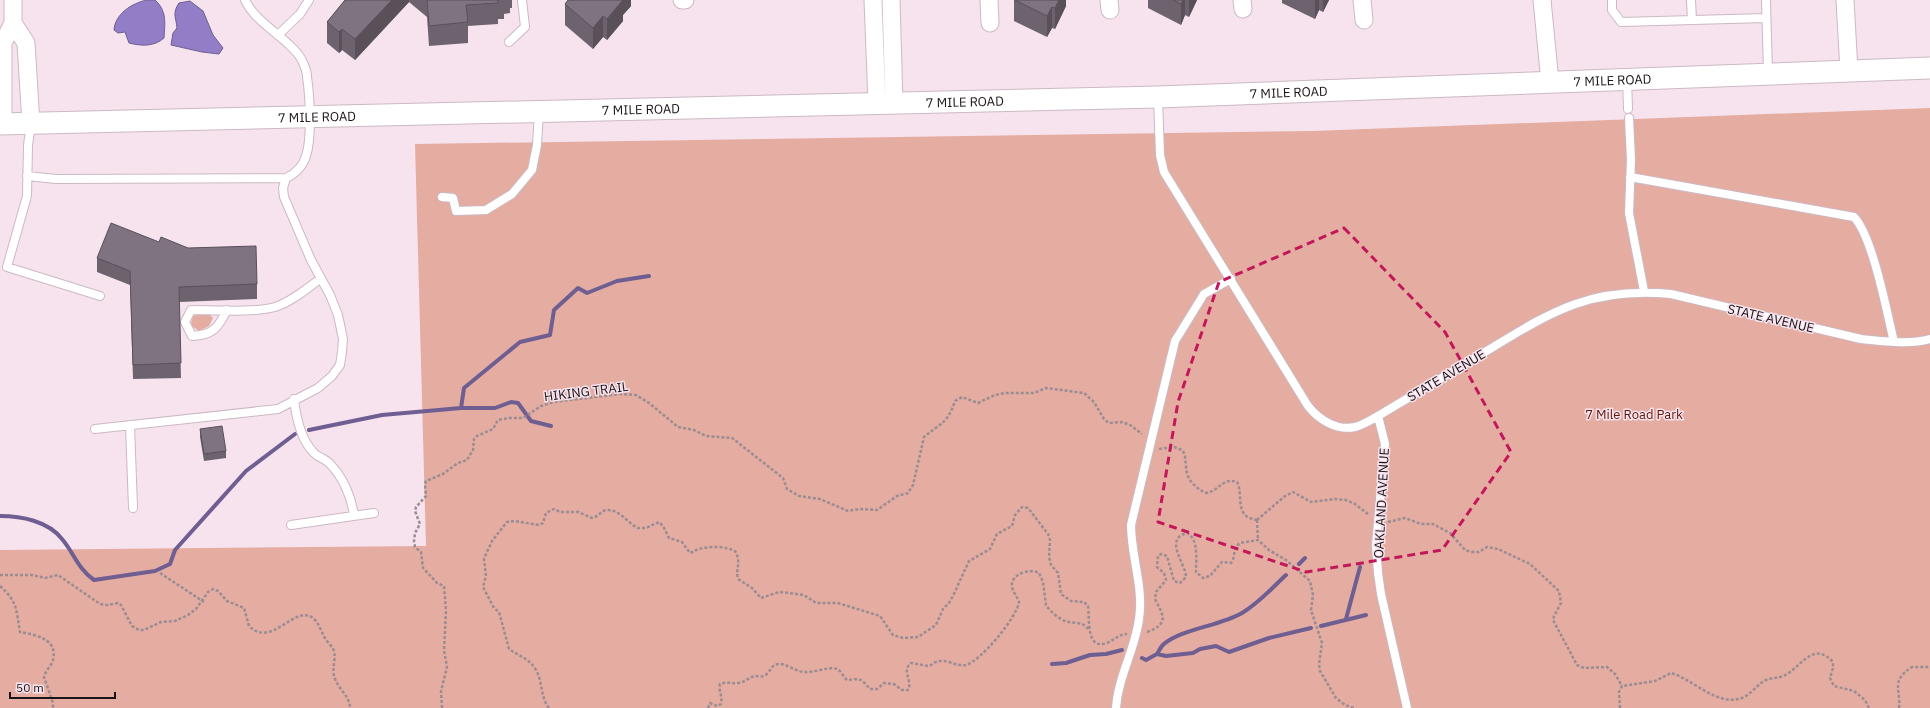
<svg xmlns="http://www.w3.org/2000/svg" width="1930" height="708" font-family="'IBM Plex Sans',sans-serif">
  <style>
    .green { fill: #e5ada1 }
    .water { fill: #927ec6; stroke: #6e5e92 }
    .lines { fill: none; stroke-linecap: round; stroke-linejoin: round }
    .stream { stroke: #6e5e92; stroke-width: 4 }
    .service-casing { stroke: #ccb9c3; stroke-width: 10 }
    .minor-casing { stroke: #ccb9c3; stroke-width: 19 }
    .tertiary-casing { stroke: #ccb9c3; stroke-width: 23 }
    .path { stroke: #9a8c93; stroke-width: 2.5; stroke-dasharray: 3 2; stroke-linecap: butt }
    .service { stroke: #fff; stroke-width: 8 }
    .minor { stroke: #fff; stroke-width: 17 }
    .tertiary { stroke: #fff; stroke-width: 21 }
    .wall { fill: #6d636f }
    .shaded-wall { fill: #59505a }
    .building { fill: #7f7381; stroke: #59505a }
    .marked { fill: none; stroke: #c2185b; stroke-width: 3; stroke-dasharray: 8 5; stroke-linejoin: round }
    .labels { text-anchor: middle; stroke-width: 3; stroke-linejoin: round; paint-order: stroke }
    .street-label { font-size: 13px; fill: #1a1417; stroke: #f7e3ee }
    .park-label { font-size: 13px; fill: #61160a; stroke: #f7e3ee }
  </style>
  <rect width="100%" height="100%" fill="#f7e3ee"/>
  <path class="green" d="M 1930,108 L 1930,708 L 0,708 L 0,550 L 426,546 L 415,144 L 1313,131 Z
    M 201,314 L 210,315 L 213,318 L 209,326 L 199,331 L 193,327 L 191,323 L 193,316 Z"/>
  <path class="water" d="M 147,0 L 155,0 C 167,11 165,22 164,38 C 154,47 141,46 129,43 L 125,32 L 118,33 L 114,30 C 115,14 132,3 147,0 Z
    M 190,1 L 203,11 L 213,35 L 223,48 L 219,54 L 202,52 L 171,45 L 173,33 L 177,28 C 176,17 172,13 179,3 Z"/>
  <g class="lines">
    <path class="stream" d="M 461,408 L 495,408 L 511,402 L 518,403 L 531,421 L 551,426
      M 309,430 L 382,415 L 461,408 L 464,388 L 520,342 L 550,335 L 554,310 L 578,288 L 587,293 L 617,281 L 649,276
      M 0,516 C 21,516 48,521 62,539 C 74,553 78,569 94,580 L 155,571 L 170,564 L 175,550 L 246,471 L 295,434
      M 1299,564 L 1305,558
      M 1346,619 L 1360,567
      M 1321,626 L 1366,615
      M 1157,654 C 1159,651 1161,646 1164,644 C 1181,629 1220,626 1242,613 C 1259,603 1272,588 1286,575
      M 1142,658 L 1146,660 L 1157,654 L 1166,656 L 1193,653 L 1200,649 L 1216,646 L 1229,652 L 1269,638 L 1311,628
      M 1052,664 L 1066,663 L 1090,655 L 1106,654 L 1122,650"/>
    <g class="service-casing">
      <path id="service" d="M 1612,0 L 1612,10 L 1621,22 L 1766,18
        M 1691,0 L 1692,20
        M 1766,0 L 1768,73
        M 279,34 L 300,14 L 309,0
        M 509,42 L 525,27 L 522,0
        M 1627,80 L 1628,109
        M 1158,98 L 1160,155 L 1164,172 L 1308,406 C 1319,420 1337,431 1355,427 C 1363,425 1371,420 1378,416 C 1412,396 1446,375 1480,355 C 1548,314 1587,286 1671,294 L 1861,339 C 1883,341 1909,345 1930,339
        M 1629,118 L 1631,160 L 1629,213 L 1644,291
        M 31,124 L 28,145 L 27,196 L 7,267 L 100,296
        M 27,176 L 56,179 L 286,178
        M 1630,177 L 1854,217 C 1873,237 1887,313 1894,342
        M 442,197 L 453,198 L 456,211 L 486,210 L 512,194 L 532,170 L 537,145 L 539,112
        M 227,310 C 218,328 213,335 192,336 L 185,322 L 191,310 C 214,310 254,313 275,307 C 291,302 306,289 320,279
        M 294,399 C 296,417 301,440 314,453 C 319,458 326,459 330,464 C 343,477 352,498 354,516
        M 1378,416 L 1385,444 L 1376,545 L 1378,573 L 1381,594 L 1407,708
        M 130,425 L 133,508
        M 95,429 L 278,409 L 318,388 L 332,376 L 340,365 L 342,352 L 343,339 L 338,315 L 330,295 L 311,260 L 284,197 L 283,188 L 286,178 C 295,174 303,166 306,156 C 312,138 310,97 307,77 C 307,70 302,59 298,54 C 282,34 256,23 245,0
        M 291,525 L 374,513
        M 1116,708 C 1118,677 1135,650 1139,619 C 1144,588 1131,556 1131,525 L 1175,341 L 1204,294 L 1231,279"/>
    </g>
    <g class="minor-casing">
      <path id="minor" d="M 682,0 L 685,0
        M 873,0 L 877,103
        M 891,0 L 894,103
        M 989,0 L 990,23
        M 1109,0 L 1110,10
        M 1242,0 L 1243,9
        M 1362,0 L 1364,20
        M 1542,0 L 1550,82
        M 1845,0 L 1849,71
        M 13,23 L 26,43 L 31,124
        M 3,124 L 3,43 L 13,23 L 13,0"/>
    </g>
    <g class="tertiary-casing">
      <g id="tertiary">
        <path id="s1" d="M 0,124 L 1158,97 L 1930,68"/>
      </g>
    </g>
    <path class="path" d="M 1159,449 L 1174,447 L 1182,450 C 1186,455 1185,459 1186,466 C 1186,479 1195,488 1206,493 C 1219,491 1223,477 1237,482 C 1244,494 1233,517 1257,520
      M 1257,520 L 1285,496 L 1293,492 L 1311,502 L 1335,499 L 1346,500 L 1355,504 L 1368,514
      M 1257,520 L 1258,540
      M 1388,522 L 1405,518 L 1421,524 L 1433,524 L 1450,533 L 1465,550 L 1471,552 L 1479,552 L 1487,547 L 1498,549 L 1530,564 L 1559,591 L 1561,603 L 1554,616 L 1553,620 L 1577,665 L 1584,668 L 1607,667 L 1615,674 L 1622,686
      M 160,573 L 204,602
      M 0,575 L 32,575 L 45,578 L 58,575 L 100,604 L 107,605 L 118,603 L 121,605 L 132,626 L 139,630 L 144,630 L 161,622 L 175,621 L 188,615 L 196,609 L 208,592 L 213,589 L 218,591 L 227,601 L 244,608 L 249,626 C 273,650 296,600 315,620 C 319,624 321,631 324,636 C 326,642 332,645 334,651 C 336,659 332,668 334,676 C 337,688 350,696 350,708
      M 0,586 C 18,602 16,610 20,632 C 35,635 58,638 53,660 C 51,667 45,671 44,677 L 53,703 L 53,708
      M 1147,632 C 1170,624 1163,615 1155,599 L 1156,592 L 1166,580 L 1164,573 L 1157,567 L 1158,556 L 1161,554 L 1167,556 L 1174,581 L 1180,583 L 1186,577 C 1186,564 1163,539 1187,533 C 1199,539 1196,560 1196,572 L 1203,578 L 1210,576 L 1222,562 L 1231,563 C 1236,556 1232,549 1240,543 L 1258,540 L 1269,550 L 1286,560 L 1310,581 L 1313,595 L 1311,610 L 1322,643 L 1319,664 L 1320,671 L 1336,698 L 1345,705 L 1354,708
      M 442,708 L 441,691 L 447,667 L 444,650 L 446,610 L 444,586 L 437,583 L 423,568 L 421,552 L 415,547 L 414,541 L 415,533 L 420,524 L 415,511 L 416,507 L 426,496 L 425,484 L 426,481 L 443,474 L 458,463 L 467,460 L 473,450 L 474,439 L 477,436 L 493,429 L 498,420 L 509,418 L 523,418 L 541,406 L 554,402 L 620,394 L 636,395 L 649,403 L 678,427 L 694,430 L 706,436 L 732,438 L 783,478 L 787,489 L 799,496 L 820,499 L 848,511 L 859,509 L 877,510 L 897,496 L 908,493 L 913,485 L 924,437 C 940,423 947,425 955,401 L 962,397 L 978,403 L 995,395 L 1005,393 L 1034,393 L 1046,388 L 1084,393 L 1094,402 L 1104,419 L 1109,423 L 1122,422 L 1130,425 L 1142,434
      M 549,708 C 540,697 543,682 536,670 C 530,659 519,656 509,649 L 499,612 L 494,608 L 483,587 L 486,576 L 484,559 L 486,554 L 492,541 L 507,522 L 514,521 L 539,525 L 543,523 L 546,513 L 554,509 L 560,512 L 578,512 L 592,518 C 598,517 601,511 606,510 C 620,509 627,523 638,528 L 646,528 L 659,522 L 663,526 L 669,538 L 682,542 L 690,553 C 694,552 695,550 699,549 C 710,546 725,546 735,551 C 742,563 735,568 738,579 L 752,588 L 761,598 L 779,592 L 789,593 L 804,595 L 816,603 L 838,603 L 880,616 L 893,635 L 903,638 L 918,637 L 936,625 L 943,609 L 949,603 L 953,596 L 969,561 L 990,549 L 997,534 L 1012,526 L 1015,515 L 1022,507 L 1028,508 L 1048,534 L 1050,540 L 1049,557 L 1051,565 L 1058,573 L 1061,594 L 1071,601 L 1084,602 L 1088,606 C 1090,617 1085,651 1107,643 C 1114,640 1119,634 1127,634
      M 708,708 L 710,703 L 717,706 L 721,704 C 723,696 718,691 720,684 C 727,681 731,684 738,683 C 744,683 749,677 755,676 C 758,676 761,677 764,676 C 770,673 771,665 778,664 C 786,663 794,671 804,672 C 815,673 828,666 837,669 C 841,670 843,677 847,680 C 862,678 861,679 870,689 L 877,689 L 884,683 L 894,684 L 902,690 L 908,690 C 913,680 901,671 911,663 L 928,666 C 932,666 932,663 936,662 C 945,658 957,667 966,665 C 981,661 1017,617 1019,602 C 1017,596 1013,592 1012,587 C 1010,574 1030,568 1039,573 L 1043,582 L 1046,605 C 1050,611 1059,619 1065,621 C 1074,624 1083,621 1088,629
      M 1620,708 L 1619,692 L 1622,686 L 1655,681 L 1671,673 C 1693,679 1717,707 1742,698 C 1750,695 1756,686 1764,681 C 1771,677 1780,679 1787,674 C 1802,665 1814,641 1833,662 L 1833,668 L 1830,678 L 1834,686 L 1854,691 L 1865,700 L 1869,708
      M 1899,708 C 1901,689 1890,681 1912,667 L 1930,667"/>
    <use href="#service" class="service"/>
    <use href="#minor" class="minor"/>
    <use href="#tertiary" class="tertiary"/>
  </g>
  <path class="wall" d="M 345,0 L 512,0 L 512,8 L 510,8 L 510,13 L 504,14 L 504,19 L 498,19 L 498,24 L 468,26 L 468,43 L 429,46 L 427,17 L 409,2 L 355,60 L 342,50 L 339,53 L 327,43 L 327,22 Z
    M 631,0 L 631,6 L 623,15 L 623,21 L 607,40 L 603,37 L 593,49 L 565,25 L 565,4 Z
    M 1014,0 L 1066,0 L 1066,6 L 1055,29 L 1052,28 L 1047,37 L 1014,21 Z
    M 1148,0 L 1197,0 L 1189,17 L 1185,15 L 1181,25 L 1148,8 Z
    M 1282,0 L 1329,0 L 1323,12 L 1319,10 L 1315,19 L 1282,3 Z
    M 97,258 L 257,284 L 257,299 L 179,302 L 181,378 L 133,379 L 130,285 L 97,272 Z
    M 200,429 L 226,451 L 226,458 L 204,461 L 200,437 Z"/>
  <path class="shaded-wall" d="M 392,0 L 409,0 L 409,2 L 355,60 L 355,39 Z
    M 620,0 L 631,0 L 631,6 L 623,15 L 623,21 L 607,40 L 607,19 Z
    M 1059,0 L 1066,0 L 1066,6 L 1055,29 L 1055,8 Z
    M 1183,0 L 1185,0 L 1185,15 L 1181,25 L 1181,4 Z
    M 1189,0 L 1197,0 L 1189,17 Z
    M 1315,0 L 1319,0 L 1319,10 L 1315,19 Z
    M 1323,0 L 1329,0 L 1323,12 Z
    M 1052,7 L 1052,28 L 1047,37 L 1047,16 Z
    M 603,16 L 603,37 L 593,49 L 593,28 Z
    M 342,29 L 342,50 L 339,53 L 339,32 Z"/>
  <path class="building" d="M 345,0 L 392,0 L 355,39 L 342,29 L 339,32 L 327,22 Z
    M 427,0 L 498,0 L 498,3 L 466,5 L 468,22 L 429,26 Z
    M 568,0 L 623,0 L 607,19 L 603,16 L 593,28 L 565,4 Z
    M 1015,0 L 1059,0 L 1055,8 L 1052,7 L 1047,16 Z
    M 1173,0 L 1183,0 L 1181,4 Z
    M 111,223 L 159,242 L 161,237 L 188,248 L 256,246 L 257,284 L 179,287 L 181,363 L 133,365 L 130,271 L 97,258 Z
    M 222,426 L 226,451 L 204,454 L 200,429 Z"/>
  <path class="marked" d="M 1344,228 L 1445,332 L 1511,452 L 1442,550 L 1306,572 L 1158,522 L 1178,402 L 1219,282 Z"/>
  <g class="labels">
    <g class="street-label">
      <text dy="5" stroke="none"><textPath href="#s1" startOffset="1613">7 MILE ROAD</textPath></text>
      <text dy="5" stroke="none"><textPath href="#s1" startOffset="1289">7 MILE ROAD</textPath></text>
      <text dy="5" stroke="none"><textPath href="#s1" startOffset="965">7 MILE ROAD</textPath></text>
      <text dy="5" stroke="none"><textPath href="#s1" startOffset="641">7 MILE ROAD</textPath></text>
      <text dy="5" stroke="none"><textPath href="#s1" startOffset="317">7 MILE ROAD</textPath></text>
      <text transform="translate(1771 318) rotate(13)" y="5">STATE AVENUE</text>
      <text transform="translate(1446 375) rotate(-31)" y="5">STATE AVENUE</text>
      <text transform="translate(586 391) rotate(-7)" y="5">HIKING TRAIL</text>
      <text transform="translate(1381 503) rotate(-87)" y="5">OAKLAND AVENUE</text>
    </g>
    <g class="park-label">
      <text x="1634" y="419">7 Mile Road Park</text>
    </g>
  </g>
  <path d="M10 692v6h105v-6" fill="none" stroke="#1a1417" stroke-width="2"/>
  <text x="16" y="692" font-size="12" fill="#1a1417" stroke="#f7e3ee" stroke-width="3" paint-order="stroke">50 m</text>
</svg>
